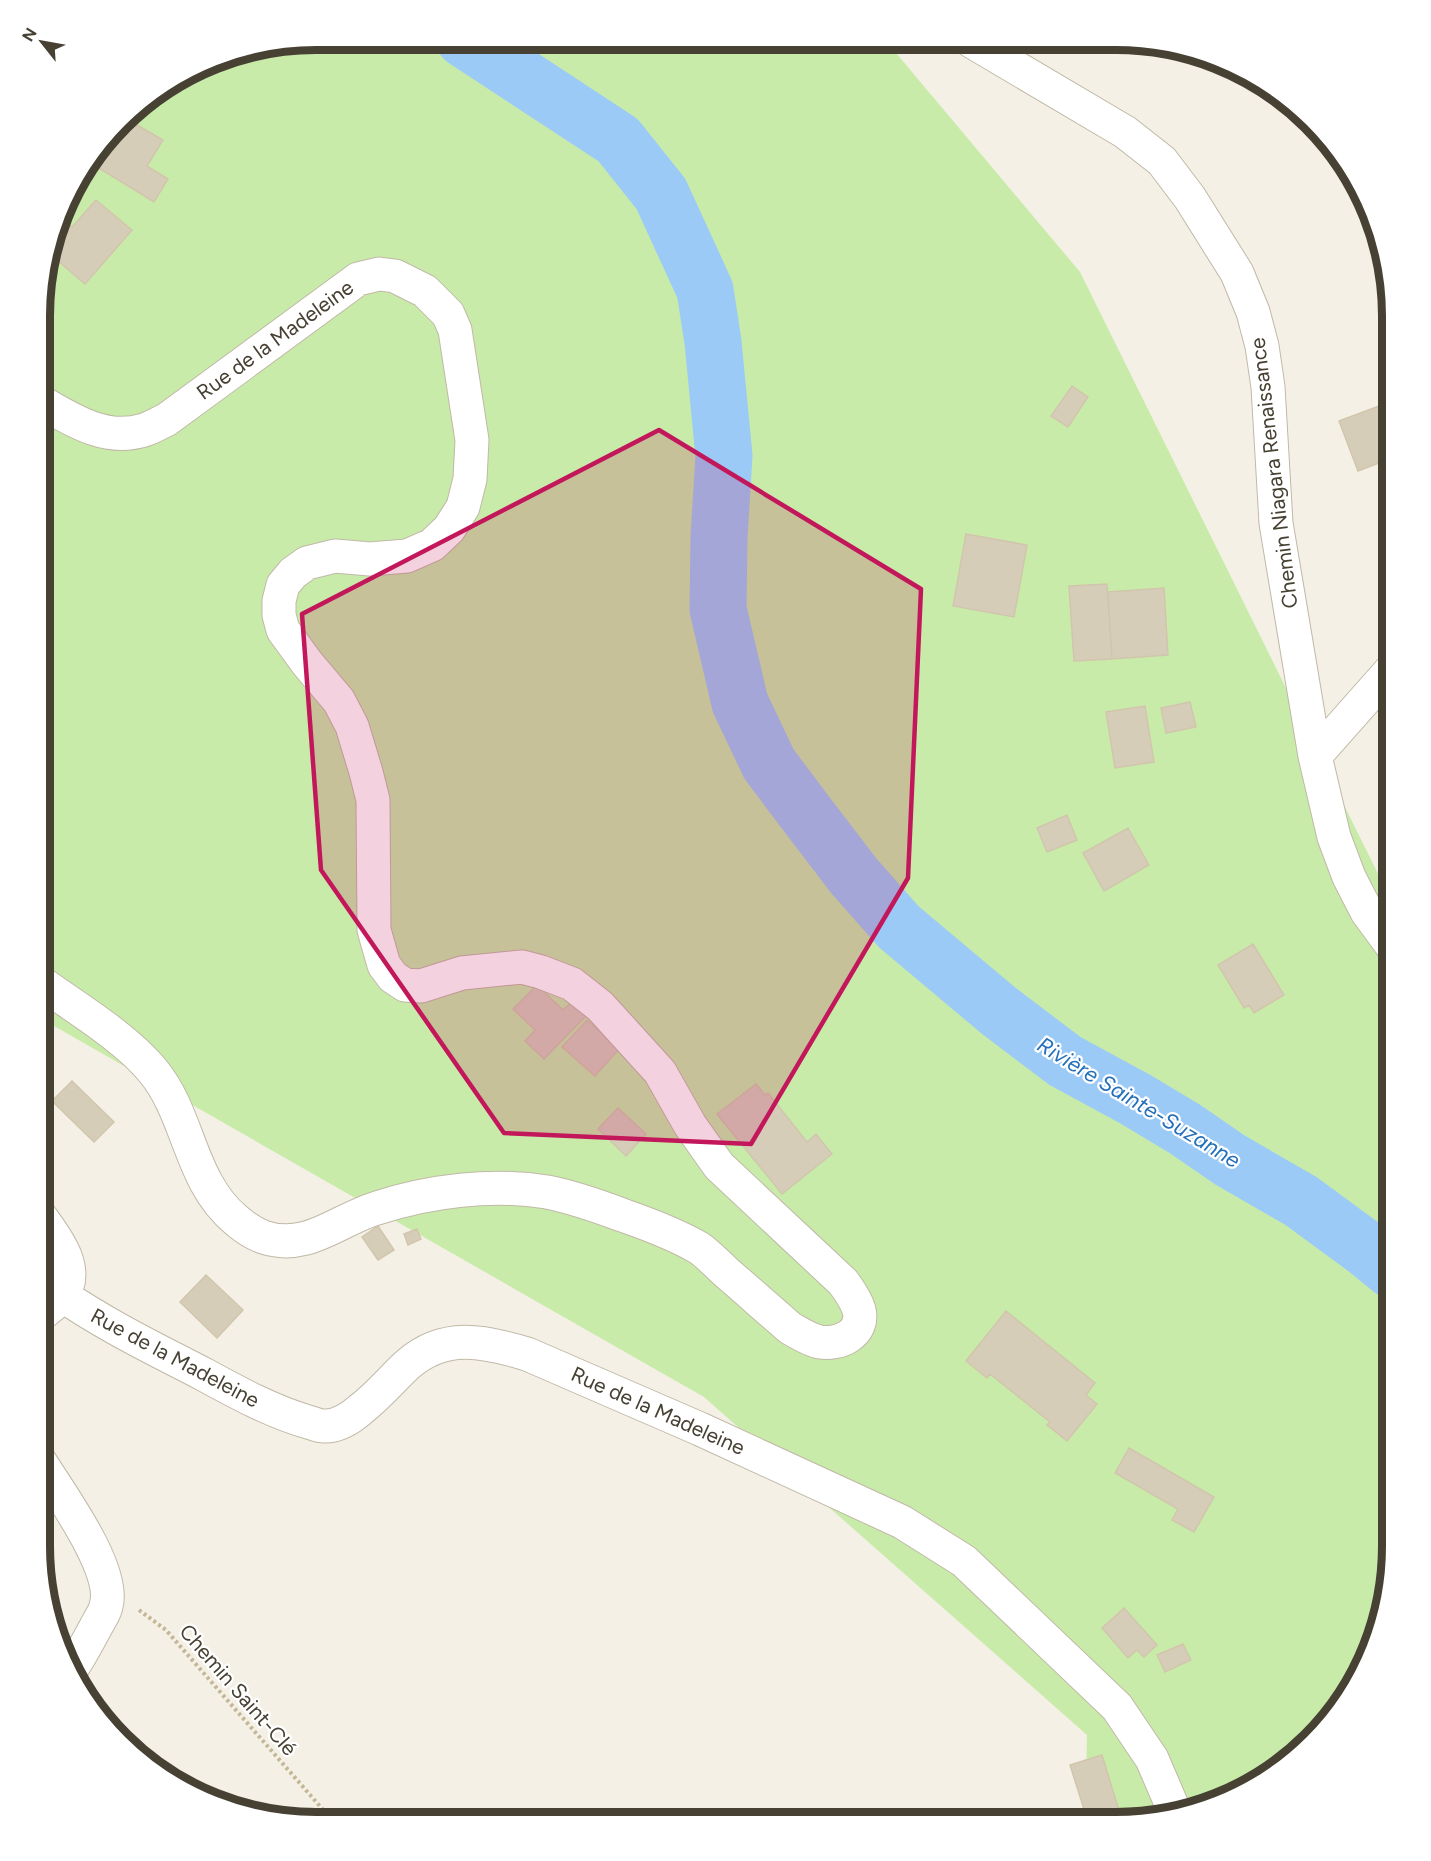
<svg xmlns="http://www.w3.org/2000/svg" width="1431" height="1861" font-family="Figtree,sans-serif">
  <style>
    .green { fill: #c9ebaa }
    .lines { fill: none; stroke-linecap: round; stroke-linejoin: round }
    .river { stroke: #9ccaf6; stroke-width: 57 }
    .building { fill: #d6cdb9; stroke: #d1c6ac; stroke-width: 1.5 }
    .minor-casing { stroke: #c0b9a7; stroke-width: 35 }
    .path { stroke: #c3b797; stroke-width: 4; stroke-dasharray: 3 3; stroke-linecap: butt }
    .minor { stroke: #fff; stroke-width: 33 }
    .marked { fill: #c2185b; fill-opacity: 0.2; stroke: #c2185b; stroke-width: 4.5; stroke-linejoin: round }
    .labels { text-anchor: middle; stroke-width: 4.5; stroke-linejoin: round; paint-order: stroke }
    .street-label { font-size: 21px; fill: #474134; stroke: #fff }
    .water-label { font-size: 22px; font-style: italic; fill: #2570ba; stroke: #fff }
    .rim { fill: none; stroke: #474134; stroke-width: 8 }
  </style>
  <rect width="100%" height="100%" fill="#f4f0e5"/>
  <path class="green" d="M 316,39 L 886,41 L 1080,272 L 1392,902 L 1391,1564 L 1377,1634 L 1346,1699 L 1298,1753 L 1238,1793 L 1115,1822 L 1085,1822 L 1087,1735 L 704,1397 L 40,1018 L 41,279 L 76,178 L 134,108 L 227,54 Z"/>
  <g class="lines">
    <path class="river" d="M 464,39 L 618,140 L 661,194 L 705,290 L 713,342 L 724,456 L 719,537 L 718,609 L 740,703 L 769,764 L 802,808 L 854,876 L 899,927 L 999,1011 L 1065,1061 L 1135,1099 L 1185,1129 L 1230,1160 L 1301,1201 L 1365,1248 L 1392,1270"/>
  </g>
  <path class="building" d="M 125,118 L 163,140 L 147,166 L 168,179 L 154,202 L 89,162 Z
    M 96,200 L 132,230 L 85,284 L 50,254 L 62,219 L 72,227 Z
    M 1072,386 L 1088,397 L 1068,427 L 1051,416 Z
    M 1390,402 L 1392,407 L 1392,458 L 1358,471 L 1339,421 Z
    M 966,534 L 1027,545 L 1014,617 L 953,606 Z
    M 1107,584 L 1112,659 L 1074,661 L 1069,586 Z
    M 1164,588 L 1168,655 L 1112,659 L 1108,592 Z
    M 1190,702 L 1196,727 L 1166,733 L 1161,708 Z
    M 1145,706 L 1154,762 L 1115,768 L 1106,712 Z
    M 1067,815 L 1077,840 L 1047,852 L 1037,828 Z
    M 1128,828 L 1149,865 L 1104,891 L 1083,853 Z
    M 1253,944 L 1284,995 L 1254,1013 L 1249,1005 L 1244,1008 L 1218,965 Z
    M 537,985 L 563,1010 L 575,999 L 589,1013 L 544,1059 L 525,1041 L 535,1030 L 513,1009 Z
    M 587,1020 L 619,1049 L 595,1076 L 562,1047 Z
    M 72,1081 L 114,1122 L 94,1142 L 52,1101 Z
    M 756,1084 L 765,1095 L 768,1093 L 807,1142 L 816,1134 L 832,1154 L 782,1194 L 717,1114 Z
    M 618,1108 L 646,1134 L 626,1156 L 598,1129 Z
    M 378,1226 L 394,1250 L 378,1260 L 362,1237 Z
    M 417,1229 L 421,1239 L 408,1245 L 404,1234 Z
    M 206,1275 L 243,1310 L 217,1338 L 180,1302 Z
    M 1006,1311 L 1095,1383 L 1086,1395 L 1097,1404 L 1067,1441 L 1047,1425 L 1050,1422 L 990,1374 L 987,1378 L 966,1361 Z
    M 1129,1448 L 1214,1497 L 1194,1532 L 1172,1520 L 1178,1509 L 1115,1473 Z
    M 1124,1608 L 1157,1645 L 1144,1657 L 1137,1650 L 1128,1658 L 1102,1628 Z
    M 1183,1644 L 1191,1660 L 1165,1672 L 1157,1655 Z
    M 1102,1755 L 1120,1814 L 1094,1822 L 1088,1822 L 1070,1765 Z"/>
  <g class="lines">
    <g class="minor-casing">
      <path id="minor" d="M 971,41 L 1125,132 L 1162,161 L 1190,198 L 1237,273 L 1253,312 L 1262,346 L 1268,387 L 1276,523 L 1315,756 L 1334,837 L 1349,877 L 1367,912 L 1392,946
        M 1315,756 L 1392,669
        M 40,982 C 76,1008 125,1037 153,1071 C 190,1116 189,1181 236,1220 C 244,1227 253,1233 263,1237 C 307,1252 337,1220 377,1208 C 429,1191 492,1183 547,1192 C 572,1197 598,1206 622,1215 C 648,1224 675,1234 699,1248 C 709,1255 718,1265 727,1273 C 748,1291 769,1310 790,1328 C 799,1333 809,1340 820,1342 C 839,1345 865,1334 859,1310 C 856,1300 849,1290 843,1282 L 719,1166 L 690,1125 L 660,1072 L 600,1006 L 572,984 L 541,972 L 522,967 L 462,973 L 421,986 L 405,985 L 393,977 L 384,965 L 374,930 L 373,800 L 366,772 L 352,726 L 339,701 L 307,663 L 283,630 L 279,615 L 279,601 L 283,585 L 293,573 L 307,563 L 335,556 L 370,559 L 407,556 L 432,545 L 449,529 L 463,507 L 470,479 L 472,440 L 455,330 L 448,314 L 425,291 L 395,276 L 379,274 L 358,279 L 166,420 C 159,423 151,428 144,430 C 106,442 72,420 41,402
        M 62,1295 C 107,1326 157,1350 205,1375 C 238,1393 271,1411 308,1422 C 313,1423 320,1427 325,1426 C 339,1426 351,1418 361,1409 C 378,1396 391,1380 407,1365 C 444,1332 484,1341 527,1354 L 700,1429 L 902,1522 L 964,1561 L 1117,1707 L 1152,1759 L 1173,1808
        M 39,1316 C 46,1310 55,1304 61,1297 C 82,1270 56,1238 40,1216
        M 39,1460 C 58,1491 117,1570 106,1606 C 105,1612 101,1617 98,1623 C 89,1639 81,1656 70,1671"/>
    </g>
    <path class="path" d="M 139,1610 L 166,1630 L 332,1820"/>
    <use href="#minor" class="minor"/>
  </g>
  <path class="marked" d="M 659,430 L 921,589 L 908,878 L 751,1144 L 504,1133 L 321,870 L 302,614 Z"/>
  <g class="labels">
    <g class="street-label">
      <text transform="translate(275 340) rotate(-36)" y="7">Rue de la Madeleine</text>
      <text transform="translate(1274 473) rotate(-97)" y="7">Chemin Niagara Renaissance</text>
      <text transform="translate(175 1358) rotate(28)" y="7">Rue de la Madeleine</text>
      <text transform="translate(658 1411) rotate(24)" y="7">Rue de la Madeleine</text>
      <text transform="translate(238 1690) rotate(49)" y="7">Chemin Saint-Clé</text>
    </g>
    <g class="water-label">
      <text transform="translate(1139 1102) rotate(31)" y="8">Rivière Sainte-Suzanne</text>
    </g>
  </g>
  <path d="M0 0H1431V1861H0ZM316 50H1116A266 266 0 0 1 1382 316V1546A266 266 0 0 1 1116 1812H316A266 266 0 0 1 50 1546V316A266 266 0 0 1 316 50Z" fill="#fff" fill-rule="evenodd"/>
  <path class="rim" d="M316 50H1116A266 266 0 0 1 1382 316V1546A266 266 0 0 1 1116 1812H316A266 266 0 0 1 50 1546V316A266 266 0 0 1 316 50Z"/>
  <g transform="translate(42 42) rotate(301)" stroke="#ffffff" stroke-width="4.5" paint-order="stroke">
  <path d="M0-4.5L10 22L0 15L-10 22Z" fill="#474134"/>
  <text y="-9" font-size="16" font-weight="bold" text-anchor="middle" fill="#474134">N</text>
  </g>
</svg>
